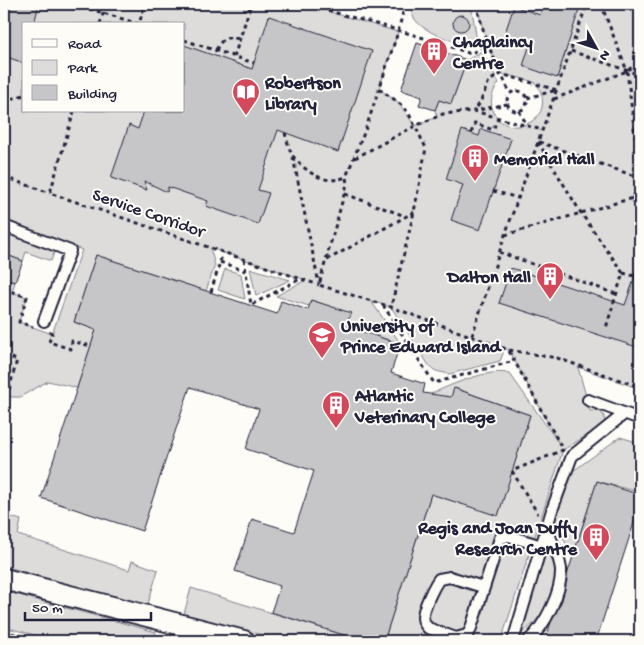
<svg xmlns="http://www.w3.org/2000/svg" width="644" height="645" font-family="'Gochi Hand',sans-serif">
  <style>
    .green { fill: #dddcdb; stroke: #807f8b; fill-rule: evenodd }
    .building { fill: #c6c6c8; stroke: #22223b }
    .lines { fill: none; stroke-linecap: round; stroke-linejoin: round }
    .lane-casing { stroke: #22223b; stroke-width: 14 }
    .street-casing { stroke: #22223b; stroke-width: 24 }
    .path { stroke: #22223b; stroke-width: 3; stroke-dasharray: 4 4; stroke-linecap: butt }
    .lane { stroke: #fdfcf7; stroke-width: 10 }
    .street { stroke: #fdfcf7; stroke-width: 20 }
    .labels { text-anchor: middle; stroke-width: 4; stroke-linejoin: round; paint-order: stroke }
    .poi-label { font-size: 18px; font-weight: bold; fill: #22223b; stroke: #fdfcf7; text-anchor: start }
    .street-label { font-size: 18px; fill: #22223b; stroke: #fdfcf7 }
  </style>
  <rect width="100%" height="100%" fill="#fdfcf7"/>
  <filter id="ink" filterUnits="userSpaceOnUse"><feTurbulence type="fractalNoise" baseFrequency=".02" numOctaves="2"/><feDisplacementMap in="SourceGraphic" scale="10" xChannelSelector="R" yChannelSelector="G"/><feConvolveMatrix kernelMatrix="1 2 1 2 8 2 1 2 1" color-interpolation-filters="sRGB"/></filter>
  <g filter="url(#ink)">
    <path class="green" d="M 4,4 L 303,4 L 398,32 L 379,89 L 398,102 L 415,126 L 437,117 L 435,110 L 439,100 L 451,104 L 467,60 L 482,51 L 499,83 C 493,90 490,99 492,108 C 502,141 552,125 541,93 C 540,90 538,85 535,83 C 529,79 509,76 501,74 L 487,43 L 476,4 L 640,4 L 640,179 L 632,203 L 640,205 L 640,389 L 578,367 L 590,411 L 600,411 L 604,416 L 605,424 L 563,450 L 501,641 L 384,641 L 431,494 L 498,515 L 530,415 L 455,388 L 450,401 L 431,394 C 450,385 491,367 510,374 L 558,442 L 509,350 L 502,348 L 503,354 L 500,361 L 449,374 L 436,371 L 430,367 L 391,307 L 371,301 L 401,344 L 346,326 L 350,313 L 311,300 L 309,306 L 276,296 L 306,280 L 210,248 L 215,265 L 206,291 L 96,255 L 74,322 L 96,330 L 77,388 L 48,381 L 20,397 L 4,397 L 4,279 L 15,282 L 12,292 L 27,297 L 19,322 L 52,334 L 82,250 L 4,219 ZM 24,24 L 184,24 L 184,111 L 24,111 Z
      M 412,4 L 471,4 L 477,41 L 468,45 C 451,41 405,28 412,4 Z
      M 4,232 L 55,250 L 51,261 L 26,252 L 23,261 L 4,254 Z
      M 250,268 L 253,269 L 290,280 L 256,296 Z
      M 225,269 L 241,274 L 245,299 L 218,290 Z
      M 620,437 L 640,443 L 640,483 L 638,492 L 597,481 L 573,556 L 554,522 L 573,471 Z
      M 4,515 L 21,520 L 18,535 L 129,570 L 132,561 L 158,570 L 147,607 L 4,566 Z
      M 549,544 C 551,550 554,557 555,563 C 558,592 542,621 518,636 Z
      M 191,588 L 363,641 L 285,641 L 184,614 Z
      M 4,591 L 156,632 L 153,641 L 58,641 L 4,627 Z"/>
    <path class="building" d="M 4,4 L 39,4 L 34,24 L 24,24 L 24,63 L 4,56 Z
      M 544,4 L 560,4 L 579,10 L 557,78 L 523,66 L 529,47 L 503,39 L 514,6 L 540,15 Z
      M453 23a8 8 0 1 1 16 0a8 8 0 1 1-16 0Z
      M 269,16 L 372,51 L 338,152 L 278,130 L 258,190 L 269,193 L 258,224 L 206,206 L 208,201 L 168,187 L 167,192 L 144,181 L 147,190 L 111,178 L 129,125 L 138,129 L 144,111 L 184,111 L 184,45 L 252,69 Z
      M 417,43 L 467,60 L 451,104 L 439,100 L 435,110 L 419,105 L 422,97 L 401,90 Z
      M 481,129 L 511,139 L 480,230 L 451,220 L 463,185 L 446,179 L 462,130 L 479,136 Z
      M 4,254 L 23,261 L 15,282 L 4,279 Z
      M 96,255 L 277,314 L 281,301 L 308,310 L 311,300 L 351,313 L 346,326 L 400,344 L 391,373 L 425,384 L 423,393 L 451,397 L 454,388 L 530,415 L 498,516 L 431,494 L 384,641 L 363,641 L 271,612 L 280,586 L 235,571 L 252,519 L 294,532 L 314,471 L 246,449 L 259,409 L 190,387 L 142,531 L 41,498 L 96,330 L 74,322 Z
      M 511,268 L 625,305 L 638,268 L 640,268 L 640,348 L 499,303 Z
      M 597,481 L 640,495 L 640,504 L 596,641 L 545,641 L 551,622 L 562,600 L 568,572 Z"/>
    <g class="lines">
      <g class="lane-casing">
        <path id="lane" d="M 4,226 L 70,251 L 44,321
          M 588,400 L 640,419
          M 483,587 L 450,577 L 439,579 C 434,586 423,608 423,617 C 423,622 425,625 428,628 L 456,638 L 467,635 L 470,631 L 500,538 L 509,536 L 542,546
          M 513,641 L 552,510 L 572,456 L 624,414
          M 528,641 C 545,626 562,592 561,569 C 559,555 552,542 547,529"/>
      </g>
      <g class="street-casing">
        <path id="street" d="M 4,579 L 244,641"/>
      </g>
      <path class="path" d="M 74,4 L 139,24 L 145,4
        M 305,4 C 360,20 417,34 471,54 L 487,43 L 510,93
        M 405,4 L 398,32 L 366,128 L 346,177 L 347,184 L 319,285 L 391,307 L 509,350 L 557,358 L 640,387
        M 476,4 L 487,43
        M 601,4 L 627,71 L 640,175
        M 100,24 L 106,4
        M 184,40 L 254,63
        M 216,50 C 222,38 226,36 240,39
        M 571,51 L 640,75
        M 234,57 L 251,4
        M 379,89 L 398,102 L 408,112 L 426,148 L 414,212 L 391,307
        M507 101a10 10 0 1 1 20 0a10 10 0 1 1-20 0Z
        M 527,98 L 557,90 L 501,74 L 489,81 L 480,103 L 474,111 L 542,130
        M 554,99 L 627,71 L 640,61
        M 4,101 L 24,95
        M 74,111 L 50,193 L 319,285
        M 519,111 L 527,125
        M 285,133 C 287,140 289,148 292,155 C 294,158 298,161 300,164 C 314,177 328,184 346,177
        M 471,133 L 475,123 L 493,130 L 498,118
        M 538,142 L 581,213 L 623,273 L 606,328
        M 539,142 L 640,178
        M 293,157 L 319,284
        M 355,158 L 415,126 L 443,114 L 474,111 L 507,104
        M 4,177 L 50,193
        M 493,191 L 518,198
        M 345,194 L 405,216
        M 633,198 L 640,179
        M 505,235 L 633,198 L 640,200
        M 499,252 L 616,294
        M 244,259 L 251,305 L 300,279
        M 327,260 L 414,212
        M 220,262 L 245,271
        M 623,273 L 635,276
        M 4,289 L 27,297 L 19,322 L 33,327
        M 211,292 L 223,252
        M 4,294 L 8,280
        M 383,305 L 434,383 L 514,361
        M 50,331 L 52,334 L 49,342 L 71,349 L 72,341 L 91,346
        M 472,336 L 505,235 L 587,4
        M 509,351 L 563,450 L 512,471 L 538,514
        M 4,355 L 17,360 L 7,397
        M 4,631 L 38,641"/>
      <use href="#lane" class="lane"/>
      <use href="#street" class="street"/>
    </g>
  </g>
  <defs>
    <g id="building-pin" transform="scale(1.4375)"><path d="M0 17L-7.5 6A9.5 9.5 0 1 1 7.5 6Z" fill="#d1495b" stroke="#fdfcf7"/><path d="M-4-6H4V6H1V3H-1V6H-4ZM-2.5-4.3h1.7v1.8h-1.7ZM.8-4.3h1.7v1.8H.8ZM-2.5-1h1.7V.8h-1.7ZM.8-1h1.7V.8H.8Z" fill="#fff"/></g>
    <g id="library-pin" transform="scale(1.4375)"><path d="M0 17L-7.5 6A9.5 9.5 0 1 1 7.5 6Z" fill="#d1495b" stroke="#fdfcf7"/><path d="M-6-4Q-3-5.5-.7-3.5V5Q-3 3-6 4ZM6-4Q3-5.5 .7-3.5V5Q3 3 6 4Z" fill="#fff"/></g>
    <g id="university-pin" transform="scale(1.4375)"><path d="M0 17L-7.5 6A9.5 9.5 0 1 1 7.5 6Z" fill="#d1495b" stroke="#fdfcf7"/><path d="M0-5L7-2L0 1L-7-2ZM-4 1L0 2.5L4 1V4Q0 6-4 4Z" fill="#fff"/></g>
  </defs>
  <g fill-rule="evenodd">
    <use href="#building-pin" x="434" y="51"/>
    <use href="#library-pin" x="246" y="92"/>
    <use href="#building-pin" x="475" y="158"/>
    <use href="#building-pin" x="550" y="276"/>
    <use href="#university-pin" x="322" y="335"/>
    <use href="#building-pin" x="336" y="405"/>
    <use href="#building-pin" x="596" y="537"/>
  </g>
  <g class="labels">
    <g class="poi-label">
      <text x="453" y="47">Chaplaincy<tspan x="453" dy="21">Centre</tspan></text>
      <text x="265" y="88">Robertson<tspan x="265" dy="21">Library</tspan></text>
      <text x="494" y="164">Memorial Hall</text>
      <text x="531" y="282" text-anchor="end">Dalton Hall</text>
      <text x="341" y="331">University of<tspan x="341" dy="21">Prince Edward Island</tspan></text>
      <text x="355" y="401">Atlantic<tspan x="355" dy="21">Veterinary College</tspan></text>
      <text x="577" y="533" text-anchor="end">Regis and Joan Duffy<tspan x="577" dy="21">Research Centre</tspan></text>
    </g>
    <g class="street-label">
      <text transform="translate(149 212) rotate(19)" y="6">Service Corridor</text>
    </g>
  </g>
  <rect width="644" height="645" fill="none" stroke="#fdfcf7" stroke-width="20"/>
  <rect x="10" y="10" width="624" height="625" fill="none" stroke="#22223b" stroke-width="2" filter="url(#ink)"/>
  <rect x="22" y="22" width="162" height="90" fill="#fdfcf7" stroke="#a5a5ac"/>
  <rect x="32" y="39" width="25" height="8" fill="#fdfcf7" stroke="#a5a5ac"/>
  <text x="68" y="48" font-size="15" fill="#22223b">Road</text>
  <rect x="32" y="60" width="25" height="15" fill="#dddcdb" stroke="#a5a5ac"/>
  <text x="68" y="72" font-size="15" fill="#22223b">Park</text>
  <rect x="32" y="85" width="25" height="15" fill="#c6c6c8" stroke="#a5a5ac"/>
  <text x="68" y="98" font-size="15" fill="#22223b">Building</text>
  <g transform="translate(596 48) rotate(130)" stroke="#fdfcf7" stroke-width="4" paint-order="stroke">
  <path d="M0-4L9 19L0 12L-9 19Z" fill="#22223b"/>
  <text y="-8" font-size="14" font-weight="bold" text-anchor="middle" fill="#22223b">N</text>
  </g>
  <path d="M25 612v8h126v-8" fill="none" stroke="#22223b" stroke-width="2.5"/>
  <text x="32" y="612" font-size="15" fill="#22223b" stroke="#fdfcf7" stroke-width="4" paint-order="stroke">50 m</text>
</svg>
